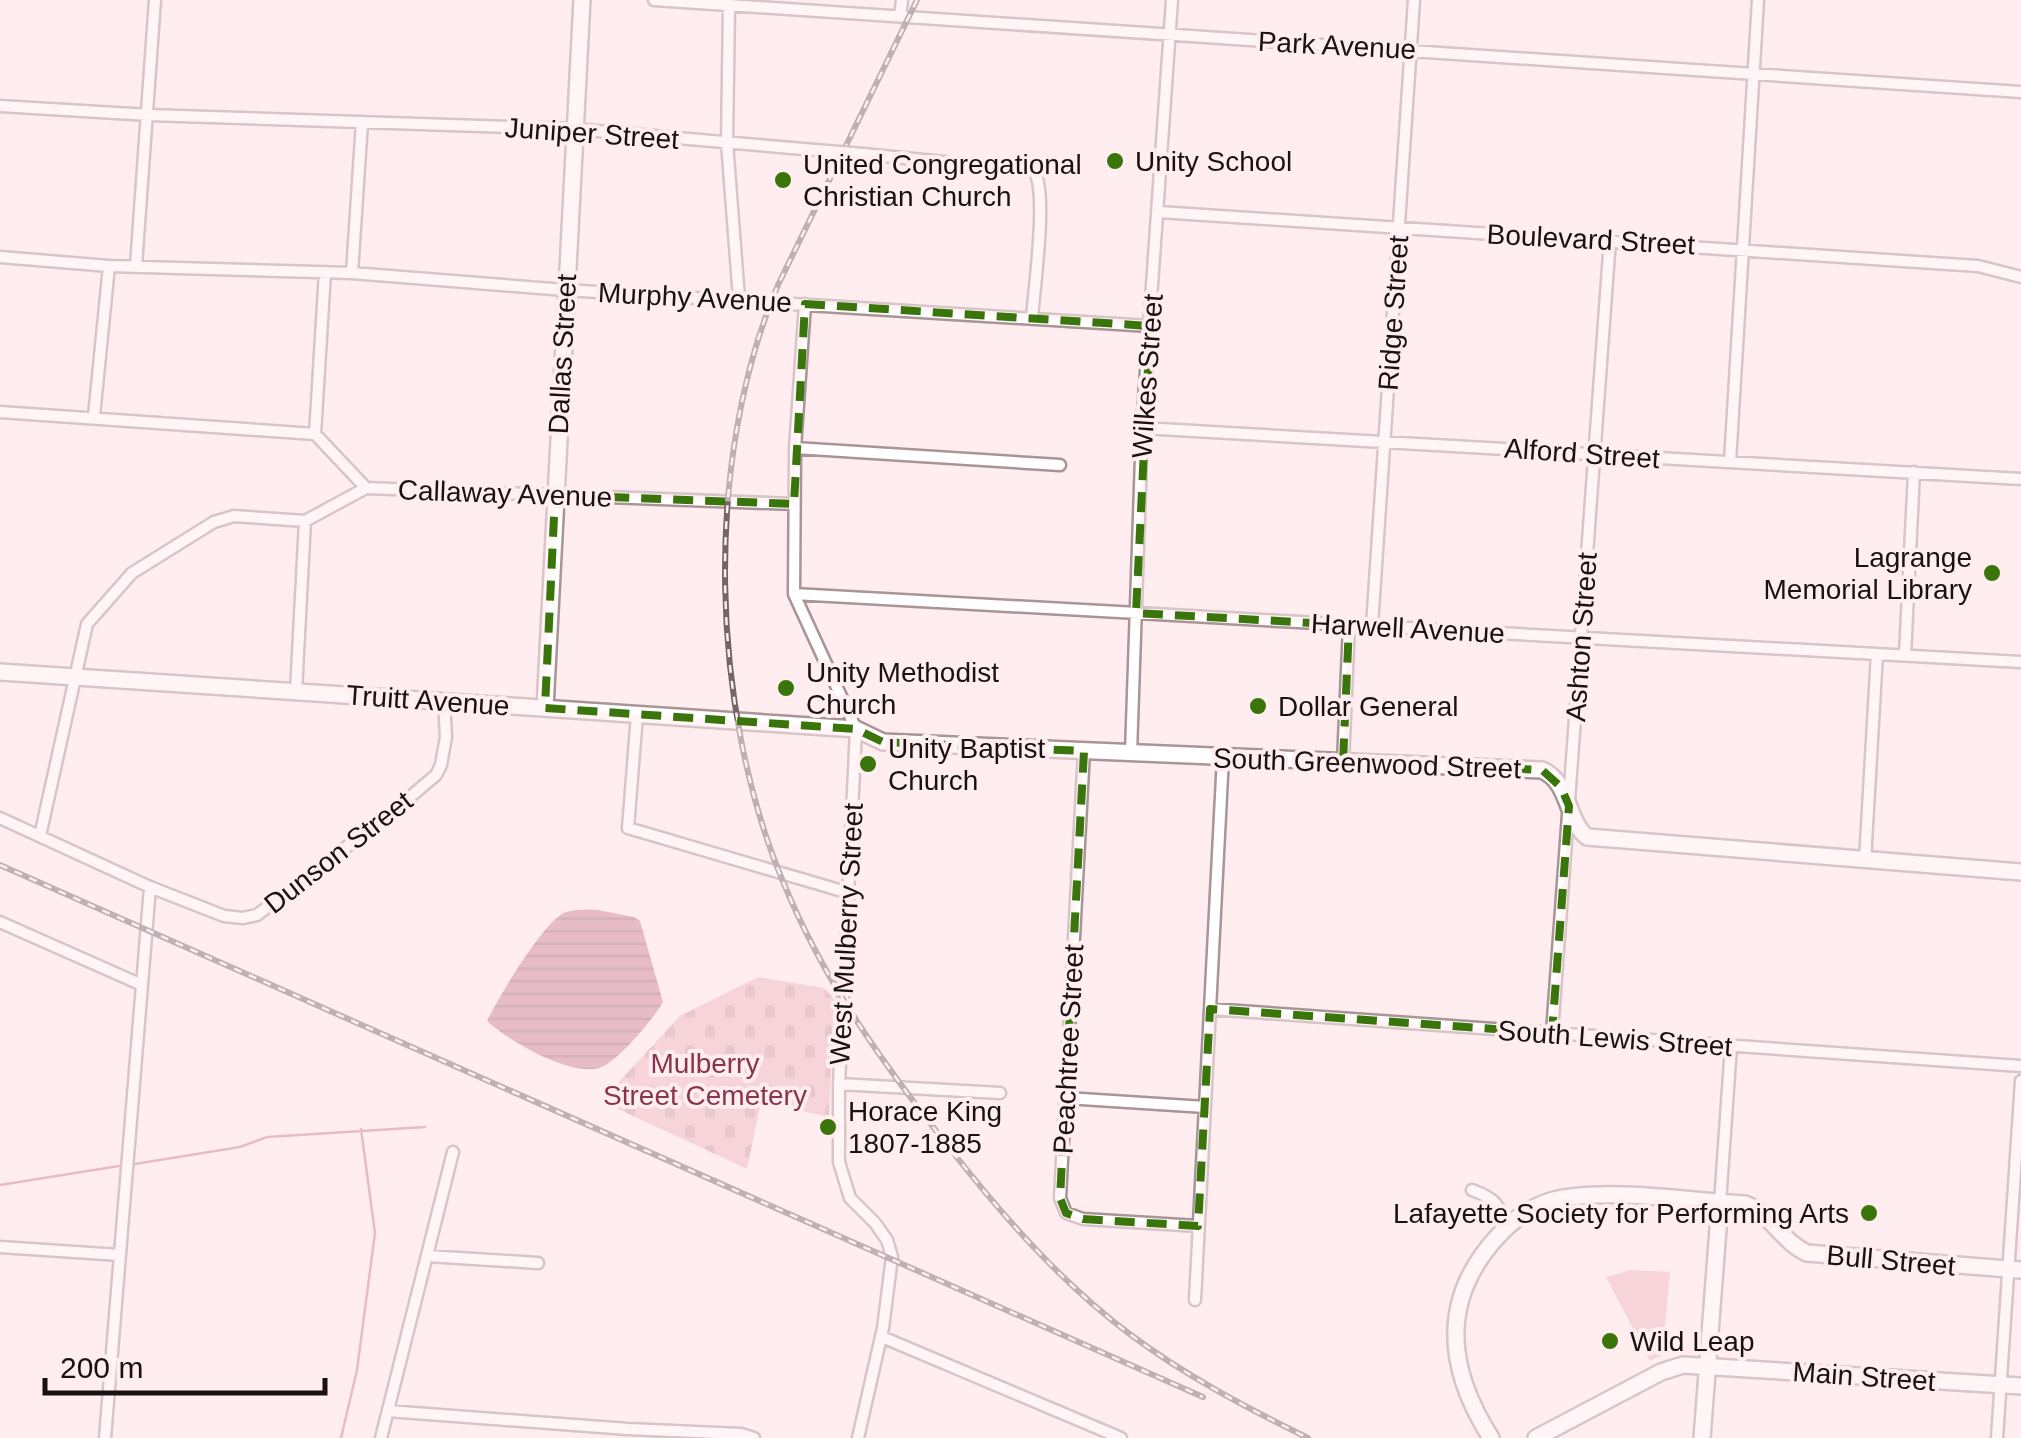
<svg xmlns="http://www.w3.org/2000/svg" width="2021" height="1438" font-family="Helvetica,sans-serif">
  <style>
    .cemetery { fill: url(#cemetery-stones) }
    .park { fill: #eeb3bf }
    .water { fill: url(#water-rules) }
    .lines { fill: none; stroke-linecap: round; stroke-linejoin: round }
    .stream { stroke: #ca8292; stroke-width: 2.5 }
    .street-casing { stroke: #a99498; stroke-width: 15 }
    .secondary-casing { stroke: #a99498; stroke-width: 20 }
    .street { stroke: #fff; stroke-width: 10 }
    .secondary { stroke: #fff; stroke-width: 15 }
    .rail-casing { stroke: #716668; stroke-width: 6 }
    .rail { stroke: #ffedf0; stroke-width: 2.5; stroke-dasharray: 8; stroke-linecap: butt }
    .street-bridge-casing { stroke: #a99498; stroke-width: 15; stroke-linecap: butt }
    .street-bridge { stroke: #fff; stroke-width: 10 }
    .marked { fill: none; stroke: #3a750b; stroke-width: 8; stroke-dasharray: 20 12; stroke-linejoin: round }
    .poi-dot { fill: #3a750b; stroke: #ffedf0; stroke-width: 4 }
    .labels { text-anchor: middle; stroke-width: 8; stroke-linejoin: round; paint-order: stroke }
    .street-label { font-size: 28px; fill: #191213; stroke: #ffedf0 }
    .poi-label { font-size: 28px; fill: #191213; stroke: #ffedf0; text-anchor: start }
    .park-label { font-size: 28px; fill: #8a334d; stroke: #ffedf0 }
  </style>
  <defs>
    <pattern id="cemetery-stones" width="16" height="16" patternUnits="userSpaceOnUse" patternTransform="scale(2.5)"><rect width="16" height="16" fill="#eeb3bf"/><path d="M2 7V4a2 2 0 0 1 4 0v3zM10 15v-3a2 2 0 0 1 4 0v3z" fill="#cc99a3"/></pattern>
    <pattern id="water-rules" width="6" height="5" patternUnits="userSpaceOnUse" patternTransform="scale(2.5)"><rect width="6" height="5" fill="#ca8292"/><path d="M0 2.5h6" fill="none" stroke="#a36976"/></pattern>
  </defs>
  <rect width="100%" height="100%" fill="#ffedf0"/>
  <path class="cemetery" d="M 758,977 L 824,988 L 834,999 L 829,1117 L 761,1102 L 747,1169 L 601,1101 L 680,1016 Z"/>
  <path class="park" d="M 1631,1270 L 1670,1272 L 1662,1355 L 1650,1361 L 1606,1277 Z"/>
  <path class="water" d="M 598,910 L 634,917 L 640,921 L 663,1002 C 655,1017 616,1064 599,1068 C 569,1076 509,1041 487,1021 C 498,998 544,920 566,912 C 576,909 588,909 598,910 Z"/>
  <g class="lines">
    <path class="stream" d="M 135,1164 L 240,1147 L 267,1137 L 425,1127
      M 0,1185 L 119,1166
      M 341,1438 L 357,1370 L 375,1233 L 361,1129"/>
    <g class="street-casing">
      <path id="street" d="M 654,0 L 2021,92
        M 729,5 L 727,143 L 739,298
        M 900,17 L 902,0
        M 0,106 L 149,115 L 573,129 L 815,150
        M 863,154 L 1034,171 C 1048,192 1034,288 1032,319
        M 1159,212 L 1978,266 L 2021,277
        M 0,257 L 109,266 L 352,273 L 565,290 L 1150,326
        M 136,266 L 155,0
        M 352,273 L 362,122
        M 805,304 L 795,448 L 794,594 L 856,729 L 839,1084 L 839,1162 L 850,1198 L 875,1223 L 887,1240 L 892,1257 L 883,1328 L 858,1438
        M 0,412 L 315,434 L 366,488 L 794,504
        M 94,416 L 109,266
        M 1142,428 L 2021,479
        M 315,434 L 325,272
        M 795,448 L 1060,465
        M 1730,462 L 1758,0
        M 794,594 L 2021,662
        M 1372,626 L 1414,0
        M 1905,655 L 1914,472
        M 296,691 L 305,521
        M 637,715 L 628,828 L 849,893
        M 1084,751 L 1060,1198 L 1066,1213 L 1083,1219 L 1198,1226
        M 1131,753 L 1142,428 L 1172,0
        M 1343,762 L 1349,625
        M 0,818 L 150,887 L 224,916 L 243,918 L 257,915 L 390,814 L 436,775 L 441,765 L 446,737 L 444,701
        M 40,836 L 87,624 L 132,573 L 214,522 L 234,516 L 305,521 L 366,488
        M 1865,860 L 1877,654
        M 0,922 L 142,985
        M 1210,1009 L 2021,1066
        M 1552,1033 L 1610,240
        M 839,1084 L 1000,1093
        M 1066,1098 L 1205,1107
        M 1472,1190 C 1494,1198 1503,1205 1503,1230
        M 1720,1203 L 1731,1046
        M 0,1247 L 120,1255
        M 427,1256 L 538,1263
        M 1195,1300 L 1223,757
        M 882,1337 L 1121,1438
        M 388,1411 L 628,1429 L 741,1434 L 754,1438
        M 105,1438 L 150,887
        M 381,1438 L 453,1152
        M 1997,1438 L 2021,1081"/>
    </g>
    <g class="secondary-casing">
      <path id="secondary" d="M 0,672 L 856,729 L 883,742 L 1542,770 C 1570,782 1566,820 1587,837 L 2021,872
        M 545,708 L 582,0
        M 1491,1438 C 1447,1369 1439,1300 1498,1236 C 1514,1218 1538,1202 1563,1198 C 1619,1189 1688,1201 1745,1204 C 1771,1213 1782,1242 1807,1253 L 2021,1270
        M 1536,1438 L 1661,1372 L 1683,1365 L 2021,1386
        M 1702,1438 L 1720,1203"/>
    </g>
    <use href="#street" class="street"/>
    <use href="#secondary" class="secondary"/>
    <g class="rail-casing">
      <path id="rail" d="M 917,0 L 778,285 C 703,461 710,709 784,884 C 824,981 883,1064 948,1146 C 1001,1214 1061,1283 1131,1335 C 1186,1376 1247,1408 1308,1438
        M 0,865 L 1203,1397"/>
    </g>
    <use href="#rail" class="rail"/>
    <g class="street-bridge-casing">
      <path id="street-bridge" d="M 815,150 L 863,154"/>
    </g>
    <use href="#street-bridge" class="street-bridge"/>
  </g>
  <path d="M0 0H2021V1438H0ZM 805,304 L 1150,326 L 1136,613 L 1349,625 L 1343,762 L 1542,770 L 1561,787 L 1569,806 L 1552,1033 L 1210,1009 L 1198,1226 L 1083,1219 L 1066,1213 L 1060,1198 L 1084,751 L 883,742 L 856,729 L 545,708 L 555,495 L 794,504 Z" fill="#ffedf0" fill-opacity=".55" fill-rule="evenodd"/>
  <path class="marked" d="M 805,304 L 1150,326 L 1136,613 L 1349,625 L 1343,762 L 1542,770 L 1561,787 L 1569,806 L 1552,1033 L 1210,1009 L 1198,1226 L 1083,1219 L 1066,1213 L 1060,1198 L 1084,751 L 883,742 L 856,729 L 545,708 L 555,495 L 794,504 Z"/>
  <g class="poi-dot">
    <circle cx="1115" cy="161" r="10"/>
    <circle cx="783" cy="180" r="10"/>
    <circle cx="1992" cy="573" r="10"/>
    <circle cx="786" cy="688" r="10"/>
    <circle cx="1258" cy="706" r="10"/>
    <circle cx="868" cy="764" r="10"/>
    <circle cx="828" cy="1127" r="10"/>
    <circle cx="1869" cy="1213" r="10"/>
    <circle cx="1610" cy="1341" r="10"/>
  </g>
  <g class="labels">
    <g class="street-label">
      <text transform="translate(1337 45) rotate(3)" y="10">Park Avenue</text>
      <text transform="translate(592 133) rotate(4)" y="10">Juniper Street</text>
      <text transform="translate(1591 239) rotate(3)" y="10">Boulevard Street</text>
      <text transform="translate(695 297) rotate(3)" y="10">Murphy Avenue</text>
      <text transform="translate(1393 313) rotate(-86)" y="10">Ridge Street</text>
      <text transform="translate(562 354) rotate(-87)" y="10">Dallas Street</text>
      <text transform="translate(1147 376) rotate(-86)" y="10">Wilkes Street</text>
      <text transform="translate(1582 453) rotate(4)" y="10">Alford Street</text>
      <text transform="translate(505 493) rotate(2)" y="10">Callaway Avenue</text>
      <text transform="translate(1408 628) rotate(3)" y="10">Harwell Avenue</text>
      <text transform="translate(1581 637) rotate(-86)" y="10">Ashton Street</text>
      <text transform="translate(428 700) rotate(4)" y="10">Truitt Avenue</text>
      <text transform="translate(1367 763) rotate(2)" y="10">South Greenwood Street</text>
      <text transform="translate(338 852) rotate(-38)" y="10">Dunson Street</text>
      <text transform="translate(846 934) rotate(-87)" y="10">West Mulberry Street</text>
      <text transform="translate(1615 1038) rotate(4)" y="10">South Lewis Street</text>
      <text transform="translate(1068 1049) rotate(-87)" y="10">Peachtree Street</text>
      <text transform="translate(1891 1260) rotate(5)" y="10">Bull Street</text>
      <text transform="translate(1864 1376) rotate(4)" y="10">Main Street</text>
    </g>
    <g class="poi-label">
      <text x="1135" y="171">Unity School</text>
      <text x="803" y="174">United Congregational<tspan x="803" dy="32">Christian Church</tspan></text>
      <text x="1972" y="567" text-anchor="end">Lagrange<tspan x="1972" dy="32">Memorial Library</tspan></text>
      <text x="806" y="682">Unity Methodist<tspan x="806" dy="32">Church</tspan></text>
      <text x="1278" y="716">Dollar General</text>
      <text x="888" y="758">Unity Baptist<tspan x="888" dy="32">Church</tspan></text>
      <text x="848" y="1121">Horace King<tspan x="848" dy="32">1807-1885</tspan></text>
      <text x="1849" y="1223" text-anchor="end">Lafayette Society for Performing Arts</text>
      <text x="1630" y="1351">Wild Leap</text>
    </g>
    <g class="park-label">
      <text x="705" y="1073">Mulberry<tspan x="705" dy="32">Street Cemetery</tspan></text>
    </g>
  </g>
  <path d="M45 1378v15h280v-15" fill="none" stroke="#191213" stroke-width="5"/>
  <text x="60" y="1378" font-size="30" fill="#191213" stroke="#ffedf0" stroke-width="8" paint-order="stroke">200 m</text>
</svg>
